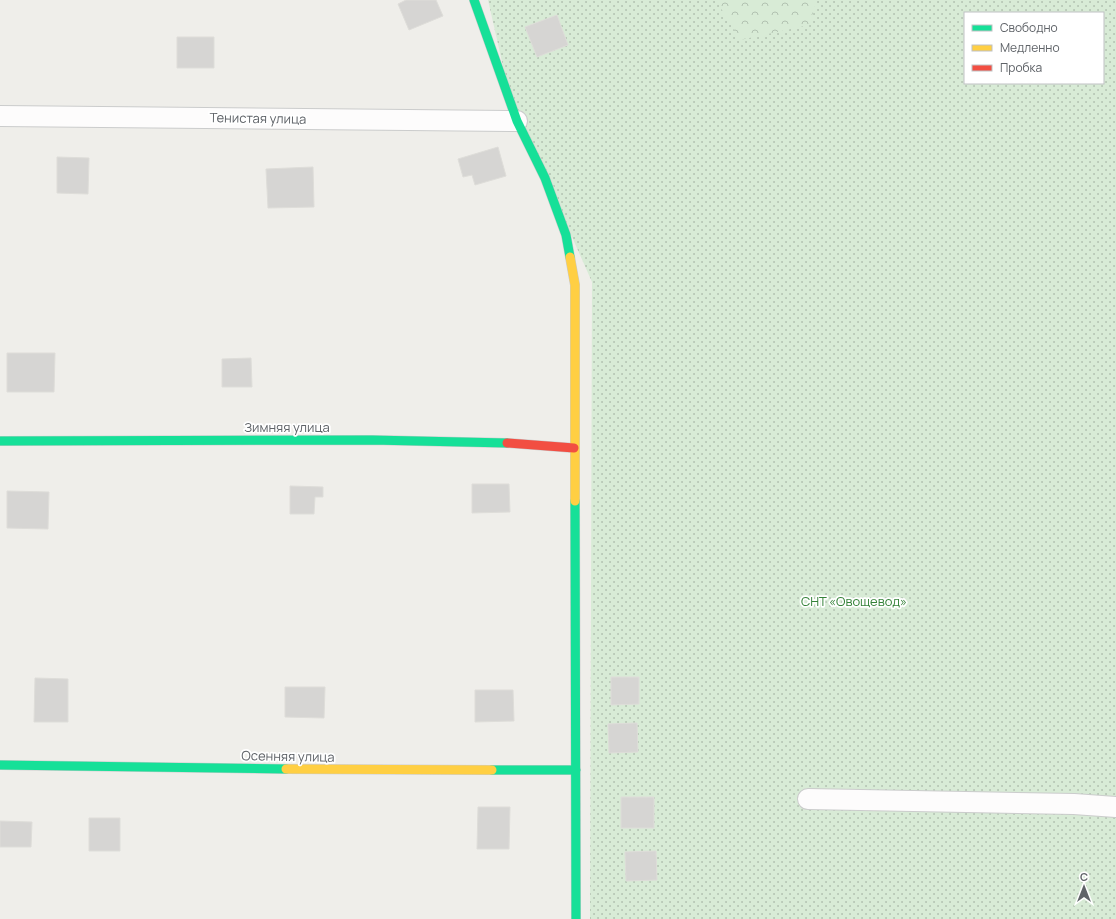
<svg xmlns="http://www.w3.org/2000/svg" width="1116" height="919" font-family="Manrope,sans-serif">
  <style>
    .grass { fill: url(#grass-dots); fill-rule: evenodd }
    .forest { fill: url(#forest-crowns) }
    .building { fill: #d6d5d3; stroke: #deddd9 }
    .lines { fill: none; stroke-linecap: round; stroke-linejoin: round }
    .street-casing { stroke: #cbcccc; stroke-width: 22 }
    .fast-casing { stroke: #cacacb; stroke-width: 10 }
    .slow-casing { stroke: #cacacb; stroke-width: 10 }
    .jam-casing { stroke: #cacacb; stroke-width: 10 }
    .street { stroke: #fdfcfc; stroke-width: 20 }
    .fast { stroke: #16e098; stroke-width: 9 }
    .slow { stroke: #ffcf43; stroke-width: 9 }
    .jam { stroke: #f24e42; stroke-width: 9 }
    .labels { text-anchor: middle; stroke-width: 3.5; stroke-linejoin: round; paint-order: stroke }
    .street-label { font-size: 13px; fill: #5f6368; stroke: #fff }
    .park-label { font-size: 13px; fill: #348238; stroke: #fff }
  </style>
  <defs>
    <pattern id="grass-dots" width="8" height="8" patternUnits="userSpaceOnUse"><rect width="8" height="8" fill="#d8ebd6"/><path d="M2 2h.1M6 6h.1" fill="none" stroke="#b2c2b1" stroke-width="1.8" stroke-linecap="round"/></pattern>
    <pattern id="forest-crowns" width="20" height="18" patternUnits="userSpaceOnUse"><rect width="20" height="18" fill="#d8ebd6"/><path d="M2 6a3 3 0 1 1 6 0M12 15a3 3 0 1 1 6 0" fill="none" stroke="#b2c2b1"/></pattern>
  </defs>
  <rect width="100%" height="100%" fill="#efeeea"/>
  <path class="grass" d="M 488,0 L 1116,0 L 1116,919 L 590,919 L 592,282 L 510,97 ZM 965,13 L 1103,13 L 1103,83 L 965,83 Z"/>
  <path class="forest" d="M 716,0 L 817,0 L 809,25 L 740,40 Z"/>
  <path class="building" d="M 406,0 L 436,0 L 443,16 L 409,30 L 398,4 Z
    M 557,15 L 568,45 L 537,57 L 525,27 Z
    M 177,37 L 214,37 L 214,68 L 177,68 Z
    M 498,147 L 506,176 L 475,185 L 472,175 L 463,177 L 458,159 Z
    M 57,157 L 89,158 L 88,194 L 57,193 Z
    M 313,167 L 314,207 L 268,208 L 266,169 Z
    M 7,353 L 55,353 L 54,392 L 7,392 Z
    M 251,358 L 252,387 L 222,387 L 222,359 Z
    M 472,484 L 509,484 L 510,512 L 472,513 Z
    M 290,486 L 323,487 L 323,497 L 315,497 L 314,514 L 290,514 Z
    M 7,491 L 49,492 L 48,529 L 7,528 Z
    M 611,677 L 639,677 L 639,704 L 611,705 Z
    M 35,678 L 68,679 L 68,722 L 34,722 Z
    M 285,687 L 325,687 L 324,718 L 285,717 Z
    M 475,690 L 513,690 L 514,721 L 475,722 Z
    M 637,723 L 638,752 L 609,753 L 608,724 Z
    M 621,797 L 654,797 L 654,828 L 621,828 Z
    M 478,807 L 510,807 L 509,849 L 477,849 Z
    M 89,818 L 120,818 L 120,851 L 89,851 Z
    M 0,821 L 32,822 L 31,847 L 0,847 Z
    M 656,851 L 657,880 L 626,881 L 625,852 Z"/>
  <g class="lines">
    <g class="street-casing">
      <path id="street" d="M 0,116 L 517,121
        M 808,799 L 1074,804 L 1116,807"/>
    </g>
    <g class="fast-casing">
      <path id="fast" d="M 474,0 L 517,121 L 545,178 L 566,235 L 570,257
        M 0,441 L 372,440 L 507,443
        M 575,501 L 576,919
        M 0,765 L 286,769
        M 492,770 L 576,770"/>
    </g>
    <g class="slow-casing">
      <path id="slow" d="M 570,257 L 575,285 L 575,501
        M 286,769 L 492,770"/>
    </g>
    <g class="jam-casing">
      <path id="jam" d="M 507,443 L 574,448"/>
    </g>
    <use href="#street" class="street"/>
    <use href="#fast" class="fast"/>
    <use href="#slow" class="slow"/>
    <use href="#jam" class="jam"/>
  </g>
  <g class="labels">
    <g class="street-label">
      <text transform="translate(258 118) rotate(1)" y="5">Тенистая улица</text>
      <text x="287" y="432">Зимняя улица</text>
      <text transform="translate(288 756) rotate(1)" y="5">Осенняя улица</text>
    </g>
    <g class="park-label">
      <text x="854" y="606">СНТ «Овощевод»</text>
    </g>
  </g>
  <rect x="964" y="12" width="140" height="72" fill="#ffffff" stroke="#bfc1c3"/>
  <rect x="972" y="25" width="20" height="6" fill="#16e098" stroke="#bfc1c3"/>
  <text x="1000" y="32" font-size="12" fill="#5f6368">Свободно</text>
  <rect x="972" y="45" width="20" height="6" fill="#ffcf43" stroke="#bfc1c3"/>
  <text x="1000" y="52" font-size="12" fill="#5f6368">Медленно</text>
  <rect x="972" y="65" width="20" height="6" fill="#f24e42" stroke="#bfc1c3"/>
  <text x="1000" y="72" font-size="12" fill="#5f6368">Пробка</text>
  <g transform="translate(1084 887)" stroke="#ffffff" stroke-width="3" paint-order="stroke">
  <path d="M0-3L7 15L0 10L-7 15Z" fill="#5f6368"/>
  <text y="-6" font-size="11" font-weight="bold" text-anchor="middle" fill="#5f6368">С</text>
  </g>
</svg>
